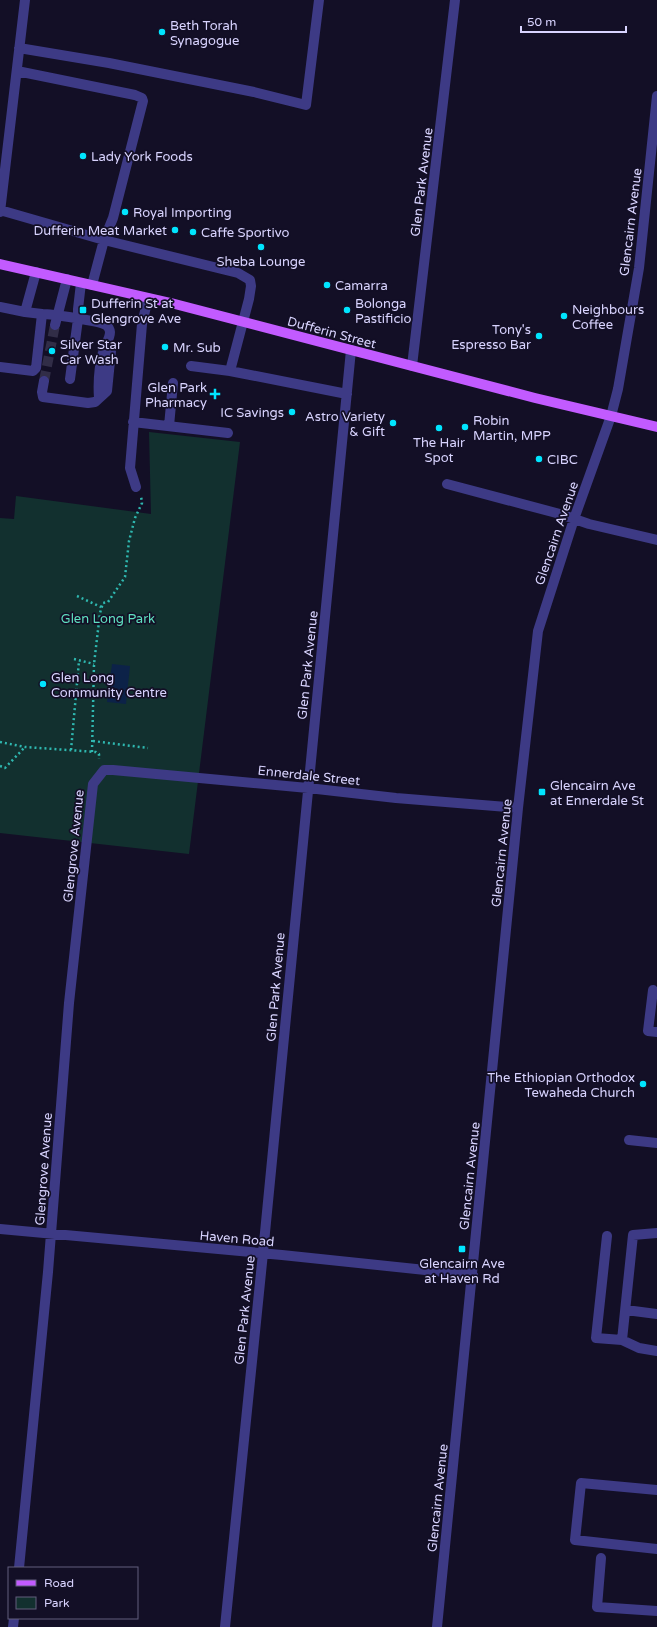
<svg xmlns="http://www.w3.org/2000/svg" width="657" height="1627" font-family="'Varela Round',sans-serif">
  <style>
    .green { fill: #12302f }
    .water { fill: #0c2248 }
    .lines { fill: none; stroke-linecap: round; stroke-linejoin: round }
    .minor-tunnel { stroke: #312d47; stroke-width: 10; stroke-dasharray: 10 5; stroke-linecap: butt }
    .path { stroke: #2fb8b0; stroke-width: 2.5; stroke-dasharray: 2 3; stroke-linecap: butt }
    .minor { stroke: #3d3a85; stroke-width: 10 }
    .major { stroke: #c25bff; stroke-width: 10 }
    .poi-dot { fill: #00e5ff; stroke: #130f26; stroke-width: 1.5 }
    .labels { text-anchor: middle; stroke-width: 3.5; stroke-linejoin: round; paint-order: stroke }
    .poi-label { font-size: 13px; fill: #d9d4ff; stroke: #130f26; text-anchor: start }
    .street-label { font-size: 13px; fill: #d9d4ff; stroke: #130f26 }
    .park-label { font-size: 13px; fill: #5fe0c0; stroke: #130f26 }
  </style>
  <rect width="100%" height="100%" fill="#130f26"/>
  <path class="green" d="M 149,432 L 240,442 L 189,854 L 0,833 L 0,518 L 14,519 L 16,496 L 151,514 Z"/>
  <path class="water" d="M 112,664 L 130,666 L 126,704 L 107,702 Z"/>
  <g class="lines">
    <path class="minor-tunnel" d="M 44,381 L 55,325"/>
    <path class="path" d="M 77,596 L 101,607
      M 74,659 L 94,664
      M 93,741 L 148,748
      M 0,742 L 25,747 L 96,752 L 99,754 L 99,759
      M 71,750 L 79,661
      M 92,752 L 94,664 L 100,613 L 103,603 L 108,602 L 125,577 L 129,541 L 135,518 L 142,503 L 141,496
      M 0,766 L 5,768 L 25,747"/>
    <path class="minor" d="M 19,48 L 109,63 L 254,92 L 306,105 L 319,0
      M 17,71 L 135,95 L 142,98 L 143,101 L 113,218 L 104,240 L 92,285
      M 0,210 L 104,240 L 238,273 L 250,280 L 251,286 L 249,299 L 230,371 L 191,366
      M 0,212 L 25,0
      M 0,307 L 25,312
      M 42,314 C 51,314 100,321 106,325 C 108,326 110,330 110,332 C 110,340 104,345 103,352 C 99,367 98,384 99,398
      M 55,325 L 67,279
      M 412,366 L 455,0
      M 0,367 L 33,371 L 36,368 L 42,314 L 25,312 L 36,272
      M 230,371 L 347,394
      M 70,379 L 78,319 L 78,309 L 81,283
      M 44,381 L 42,392 L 43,397 L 88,403 L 95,402 L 107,391 L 111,351 L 108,342
      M 133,422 L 228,433
      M 169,426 L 173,383
      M 447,484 L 560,514 L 589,524 L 657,540
      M 136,487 L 130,468 L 142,324 L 148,298
      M 653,990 L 648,1031 L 657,1032
      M 629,1140 L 657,1143
      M 0,1229 L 282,1255 L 473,1275
      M 607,1236 L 596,1338 L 622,1340 L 633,1235 L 657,1233
      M 626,1310 L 657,1314
      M 622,1340 L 639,1348 L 657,1351
      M 657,1490 L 581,1483 L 575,1540 L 657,1549
      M 601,1558 L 597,1607 L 657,1611
      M 19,1568 L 48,1272 L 69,1003 L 93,784 L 104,770 L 113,770 L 308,788 L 396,798 L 518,808
      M 13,1627 L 14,1618
      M 225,1627 L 263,1253 L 351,350
      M 437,1627 L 518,808 L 538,631 L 574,519 L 611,416 L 618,389 L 639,268 L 657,96"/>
    <path class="major" d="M 0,264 L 171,303 L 535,398 L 657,427"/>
  </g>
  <g class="poi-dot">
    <circle cx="162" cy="32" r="4"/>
    <circle cx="83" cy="156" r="4"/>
    <circle cx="125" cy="212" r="4"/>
    <circle cx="175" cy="230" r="4"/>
    <circle cx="193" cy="232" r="4"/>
    <circle cx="261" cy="247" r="4"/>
    <circle cx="327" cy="285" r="4"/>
    <rect x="79" y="306" width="8" height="8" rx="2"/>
    <circle cx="347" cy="310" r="4"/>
    <circle cx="564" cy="316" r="4"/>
    <circle cx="539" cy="336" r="4"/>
    <circle cx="165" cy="347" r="4"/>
    <circle cx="52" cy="351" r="4"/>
    <path d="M213 388h4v4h4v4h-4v4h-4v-4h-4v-4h4z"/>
    <circle cx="292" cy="412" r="4"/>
    <circle cx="393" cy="423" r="4"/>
    <circle cx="465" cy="427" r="4"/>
    <circle cx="439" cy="428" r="4"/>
    <circle cx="539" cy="459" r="4"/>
    <circle cx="43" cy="684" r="4"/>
    <rect x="538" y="788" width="8" height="8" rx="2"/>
    <circle cx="643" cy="1084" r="4"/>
    <rect x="458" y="1245" width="8" height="8" rx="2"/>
  </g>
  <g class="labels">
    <g class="poi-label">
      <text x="170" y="30">Beth Torah<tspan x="170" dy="15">Synagogue</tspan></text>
      <text x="91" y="161">Lady York Foods</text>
      <text x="133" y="217">Royal Importing</text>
      <text x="167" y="235" text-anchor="end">Dufferin Meat Market</text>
      <text x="201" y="237">Caffe Sportivo</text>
      <text x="261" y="266" text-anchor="middle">Sheba Lounge</text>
      <text x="335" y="290">Camarra</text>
      <text x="91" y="308">Dufferin St at<tspan x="91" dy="15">Glengrove Ave</tspan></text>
      <text x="355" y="308">Bolonga<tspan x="355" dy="15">Pastificio</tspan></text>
      <text x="572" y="314">Neighbours<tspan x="572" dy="15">Coffee</tspan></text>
      <text x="531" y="334" text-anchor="end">Tony's<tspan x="531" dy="15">Espresso Bar</tspan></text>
      <text x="60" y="349">Silver Star<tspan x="60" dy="15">Car Wash</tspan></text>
      <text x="173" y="352">Mr. Sub</text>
      <text x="207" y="392" text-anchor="end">Glen Park<tspan x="207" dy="15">Pharmacy</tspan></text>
      <text x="284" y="417" text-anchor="end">IC Savings</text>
      <text x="385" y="421" text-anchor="end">Astro Variety<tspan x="385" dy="15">&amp; Gift</tspan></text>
      <text x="473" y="425">Robin<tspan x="473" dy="15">Martin, MPP</tspan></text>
      <text x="439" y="447" text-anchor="middle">The Hair<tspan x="439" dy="15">Spot</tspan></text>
      <text x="547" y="464">CIBC</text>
      <text x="51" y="682">Glen Long<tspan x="51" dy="15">Community Centre</tspan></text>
      <text x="550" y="790">Glencairn Ave<tspan x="550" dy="15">at Ennerdale St</tspan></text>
      <text x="635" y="1082" text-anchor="end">The Ethiopian Orthodox<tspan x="635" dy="15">Tewaheda Church</tspan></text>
      <text x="462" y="1268" text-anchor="middle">Glencairn Ave<tspan x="462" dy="15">at Haven Rd</tspan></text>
    </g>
    <g class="street-label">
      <text transform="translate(421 182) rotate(-83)" y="5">Glen Park Avenue</text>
      <text transform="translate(630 222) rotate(-83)" y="5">Glencairn Avenue</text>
      <text transform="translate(332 332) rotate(15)" y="5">Dufferin Street</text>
      <text transform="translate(556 533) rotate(-71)" y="5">Glencairn Avenue</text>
      <text transform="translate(307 665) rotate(-84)" y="5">Glen Park Avenue</text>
      <text transform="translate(309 775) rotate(6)" y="5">Ennerdale Street</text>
      <text transform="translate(73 846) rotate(-84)" y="5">Glengrove Avenue</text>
      <text transform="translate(501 853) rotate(-84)" y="5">Glencairn Avenue</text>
      <text transform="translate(275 987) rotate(-85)" y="5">Glen Park Avenue</text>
      <text transform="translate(43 1169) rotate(-86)" y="5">Glengrove Avenue</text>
      <text transform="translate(469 1176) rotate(-84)" y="5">Glencairn Avenue</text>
      <text transform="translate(237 1238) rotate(5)" y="5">Haven Road</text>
      <text transform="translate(244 1310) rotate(-84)" y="5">Glen Park Avenue</text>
      <text transform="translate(437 1498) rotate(-84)" y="5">Glencairn Avenue</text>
    </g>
    <g class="park-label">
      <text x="108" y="623">Glen Long Park</text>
    </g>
  </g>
  <rect x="8" y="1567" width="130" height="52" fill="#130f26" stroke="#625e7d"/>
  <rect x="16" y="1580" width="20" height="6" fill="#c25bff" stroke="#625e7d"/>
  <text x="44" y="1587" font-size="12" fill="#d9d4ff">Road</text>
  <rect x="16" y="1597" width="20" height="12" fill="#12302f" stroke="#625e7d"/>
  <text x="44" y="1607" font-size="12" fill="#d9d4ff">Park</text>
  <path d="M521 26v6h105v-6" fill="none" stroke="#d9d4ff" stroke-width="2"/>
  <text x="527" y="26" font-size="12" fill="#d9d4ff" stroke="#130f26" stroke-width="3" paint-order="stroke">50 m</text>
</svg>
